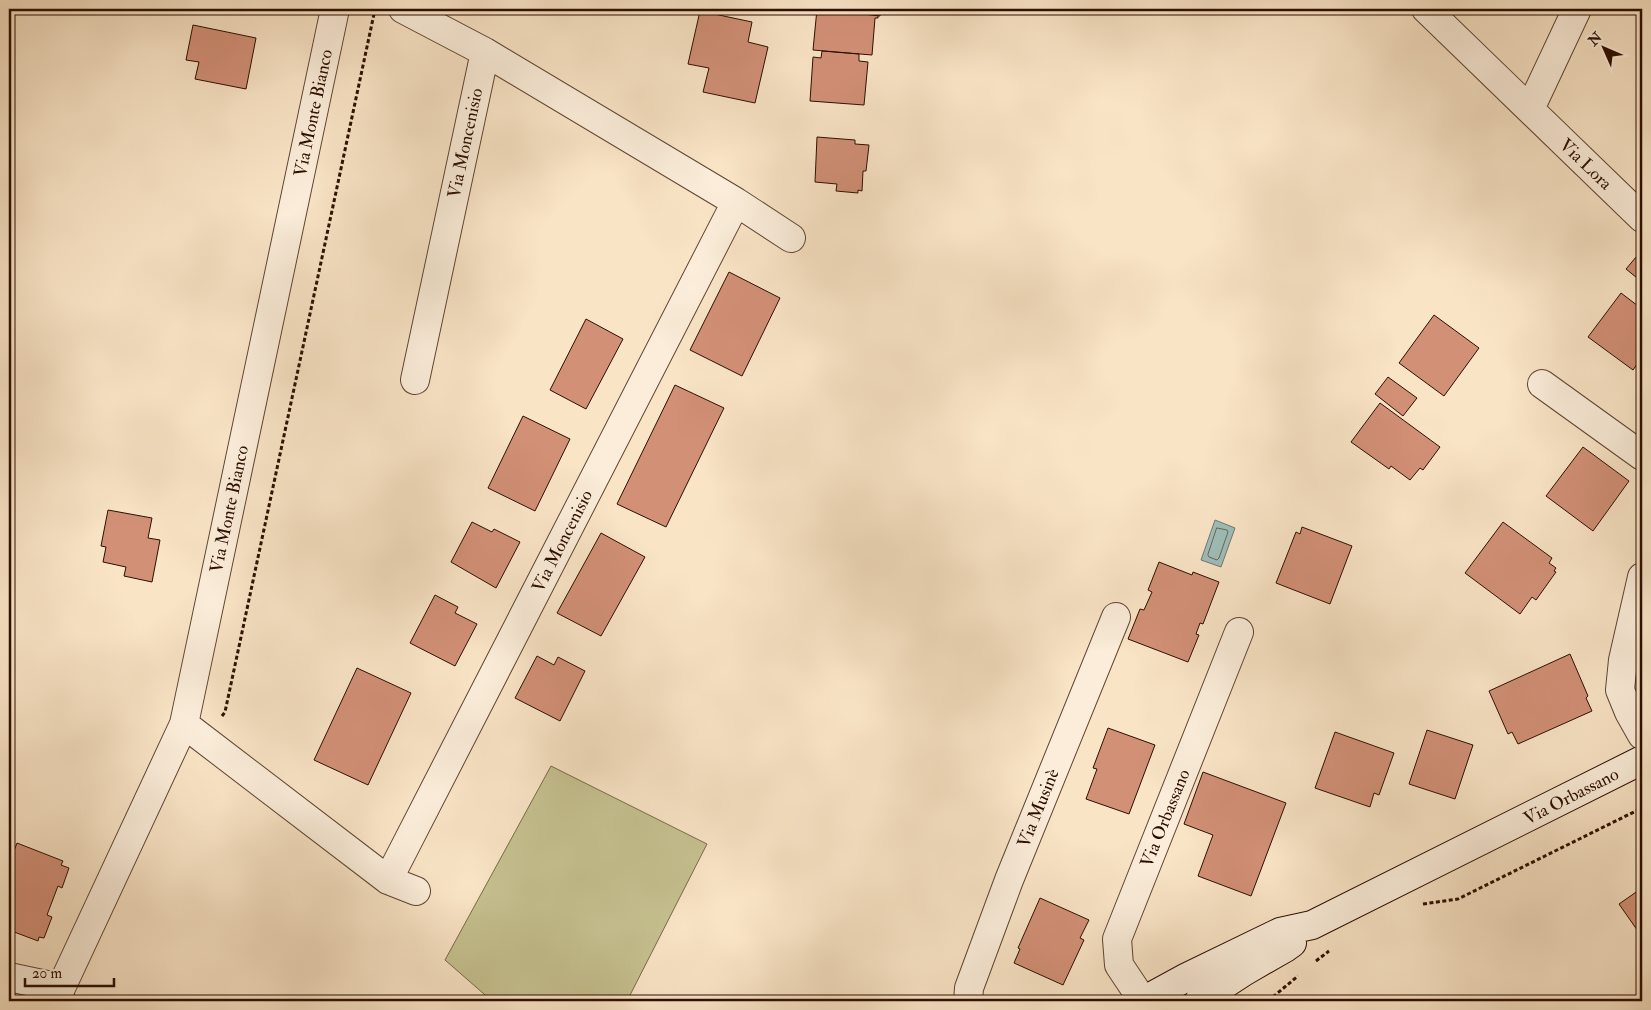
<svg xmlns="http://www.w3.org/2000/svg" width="1651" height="1010" font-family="'IM FELL Double Pica',serif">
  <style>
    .green { fill: #c6c190; stroke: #796848 }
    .water { fill: #9ebeb9; stroke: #70786f }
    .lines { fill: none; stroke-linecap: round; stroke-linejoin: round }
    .shore { stroke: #65665c; stroke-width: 1 }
    .building { fill: #d29077; stroke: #2c0e00 }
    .street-casing { stroke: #5f4432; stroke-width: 30 }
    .secondary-casing { stroke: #2c0e00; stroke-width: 30 }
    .path { stroke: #2c0e00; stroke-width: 3; stroke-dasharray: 4 2.5; stroke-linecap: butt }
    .street { stroke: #fbedda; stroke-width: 28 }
    .secondary { stroke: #fbedda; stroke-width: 28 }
    .labels { text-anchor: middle; stroke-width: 4; stroke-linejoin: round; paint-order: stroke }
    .street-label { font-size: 18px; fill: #2c0e00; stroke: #fbedda }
  </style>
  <rect width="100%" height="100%" fill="#f9e4c6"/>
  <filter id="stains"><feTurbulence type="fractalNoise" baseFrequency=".004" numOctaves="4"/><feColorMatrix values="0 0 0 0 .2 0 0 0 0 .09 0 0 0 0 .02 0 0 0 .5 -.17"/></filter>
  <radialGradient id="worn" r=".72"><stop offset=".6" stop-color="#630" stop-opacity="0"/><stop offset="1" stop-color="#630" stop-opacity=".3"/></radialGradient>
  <path class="green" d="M 551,766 L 707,844 L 627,1001 L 492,1001 L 445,960 Z"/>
  <path class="water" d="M 1215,520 L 1235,528 L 1221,567 L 1201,560 Z"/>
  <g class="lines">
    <path class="shore" d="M 1217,528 L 1227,530 L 1228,532 L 1219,558 L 1217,560 L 1209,557 L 1208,555 Z"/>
  </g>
  <path class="building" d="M 817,9 L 878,15 L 878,18 L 875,18 L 872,55 L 813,50 Z
    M 820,9 L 881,9 L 880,16 Z
    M 700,11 L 752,22 L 748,42 L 768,47 L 755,103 L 703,92 L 709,68 L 688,64 Z
    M 193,25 L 256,38 L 246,89 L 195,79 L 199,62 L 186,60 Z
    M 822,51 L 859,54 L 859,61 L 868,62 L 864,105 L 810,101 L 813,57 L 821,58 Z
    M 817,137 L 855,140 L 855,144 L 869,145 L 866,171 L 863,171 L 862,191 L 858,190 L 858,193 L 836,191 L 837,184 L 815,182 Z
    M 1642,250 L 1642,282 L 1626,269 Z
    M 729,272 L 780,298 L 742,376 L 690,350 Z
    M 1621,293 L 1642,309 L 1642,357 L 1633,370 L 1588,337 Z
    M 1434,315 L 1479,348 L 1444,396 L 1399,363 Z
    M 586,319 L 623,339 L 586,409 L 550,390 Z
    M 1388,377 L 1417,398 L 1403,416 L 1375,394 Z
    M 675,385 L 724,408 L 666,527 L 617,504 Z
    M 1380,403 L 1440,447 L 1423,470 L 1420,468 L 1410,480 L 1391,466 L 1389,469 L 1351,442 Z
    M 523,416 L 570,439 L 535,511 L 488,488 Z
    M 1583,447 L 1629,481 L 1593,531 L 1546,496 Z
    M 108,510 L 152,518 L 148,538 L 160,540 L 152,582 L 124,576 L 126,567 L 103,562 L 106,547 L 101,546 Z
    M 472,522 L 492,532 L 494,529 L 520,542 L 496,588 L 451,562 Z
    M 1503,522 L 1552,558 L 1549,563 L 1556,568 L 1554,571 L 1556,572 L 1536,600 L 1532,597 L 1520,614 L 1465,573 Z
    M 1302,527 L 1352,546 L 1330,604 L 1276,583 L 1296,532 L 1300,534 Z
    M 601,533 L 645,557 L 601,636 L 557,613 Z
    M 1159,562 L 1192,575 L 1193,572 L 1219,582 L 1203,624 L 1200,623 L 1196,634 L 1199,635 L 1188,662 L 1128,639 L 1140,609 L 1144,610 L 1152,592 L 1148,590 Z
    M 435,595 L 458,607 L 455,613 L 477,624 L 455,666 L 410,643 Z
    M 1570,654 L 1588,696 L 1586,698 L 1592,711 L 1518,744 L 1512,732 L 1508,734 L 1489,691 Z
    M 537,656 L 554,665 L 558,657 L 585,671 L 560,721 L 515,698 Z
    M 357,668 L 411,693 L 368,785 L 314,760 Z
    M 1108,728 L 1155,745 L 1129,814 L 1086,799 L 1097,769 L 1093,768 Z
    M 1427,730 L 1473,745 L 1455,799 L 1409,784 Z
    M 1335,732 L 1394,753 L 1379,795 L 1374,793 L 1370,807 L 1315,788 Z
    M 1203,772 L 1286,803 L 1251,896 L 1198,876 L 1213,835 L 1184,824 Z
    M 17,843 L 63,861 L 61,865 L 69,868 L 62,888 L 58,886 L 47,915 L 52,917 L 44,938 L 39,937 L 38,941 L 9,930 L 9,864 Z
    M 1642,888 L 1642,937 L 1619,904 Z
    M 1040,898 L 1089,920 L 1080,938 L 1084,940 L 1063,985 L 1014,963 L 1020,949 L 1018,948 Z"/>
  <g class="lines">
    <g class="street-casing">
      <path id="street" d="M 403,9 L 485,52 L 736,202 L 791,238
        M 1426,9 L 1642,218
        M 1530,109 L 1577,9
        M 415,380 L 485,52
        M 1542,384 L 1642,456
        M 1642,577 L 1623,660 L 1620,690 L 1629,712 L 1642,735
        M 184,724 L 388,880 L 416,891
        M 388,880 L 736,202
        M 9,977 L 61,988
        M 57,1001 L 61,988 L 184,724 L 335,9
        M 968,1001 L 969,988 L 1009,880 L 1116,617
        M 1143,1001 L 1119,965 L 1117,939 L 1239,632"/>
    </g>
    <g class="secondary-casing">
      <path id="secondary" d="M 1143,1001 L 1187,977 L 1280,932 L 1312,925 L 1642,760
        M 1199,1001 L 1245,971 L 1285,948 L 1292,943"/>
    </g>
    <path class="path" d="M 222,716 L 225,712 L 374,14
      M 1423,904 L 1458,899 L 1642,808
      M 1316,961 L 1329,951
      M 1268,1001 L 1298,976"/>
    <use href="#street" class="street"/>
    <use href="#secondary" class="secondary"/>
  </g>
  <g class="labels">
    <g class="street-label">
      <text transform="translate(313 113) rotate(-78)" y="6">Via Monte Bianco</text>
      <text transform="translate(465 143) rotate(-78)" y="6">Via Moncenisio</text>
      <text transform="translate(1586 164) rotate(44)" y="6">Via Lora</text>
      <text transform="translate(229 509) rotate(-78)" y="6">Via Monte Bianco</text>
      <text transform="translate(562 541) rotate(-63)" y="6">Via Moncenisio</text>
      <text transform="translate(1571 796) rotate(-27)" y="6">Via Orbassano</text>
      <text transform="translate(1038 808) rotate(-68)" y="6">Via Musinè</text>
      <text transform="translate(1165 818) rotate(-68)" y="6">Via Orbassano</text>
    </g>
  </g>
  <rect width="1651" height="1010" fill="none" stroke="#f9e4c6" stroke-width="30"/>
  <rect x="10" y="10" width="1631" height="990" fill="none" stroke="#2c0e00" stroke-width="2.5"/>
  <rect x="15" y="15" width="1621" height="980" fill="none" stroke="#2c0e00"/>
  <g transform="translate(1604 48) rotate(315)" stroke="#fbedda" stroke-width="4" paint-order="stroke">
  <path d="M0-4L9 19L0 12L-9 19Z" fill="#2c0e00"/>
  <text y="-8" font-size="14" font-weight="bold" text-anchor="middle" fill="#2c0e00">N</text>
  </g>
  <path d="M25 978v8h89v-8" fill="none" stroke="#2c0e00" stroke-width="2.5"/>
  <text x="32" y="978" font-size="15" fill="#2c0e00" stroke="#fbedda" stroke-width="4" paint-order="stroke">20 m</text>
  <rect width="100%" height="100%" filter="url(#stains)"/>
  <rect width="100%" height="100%" fill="url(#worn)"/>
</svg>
